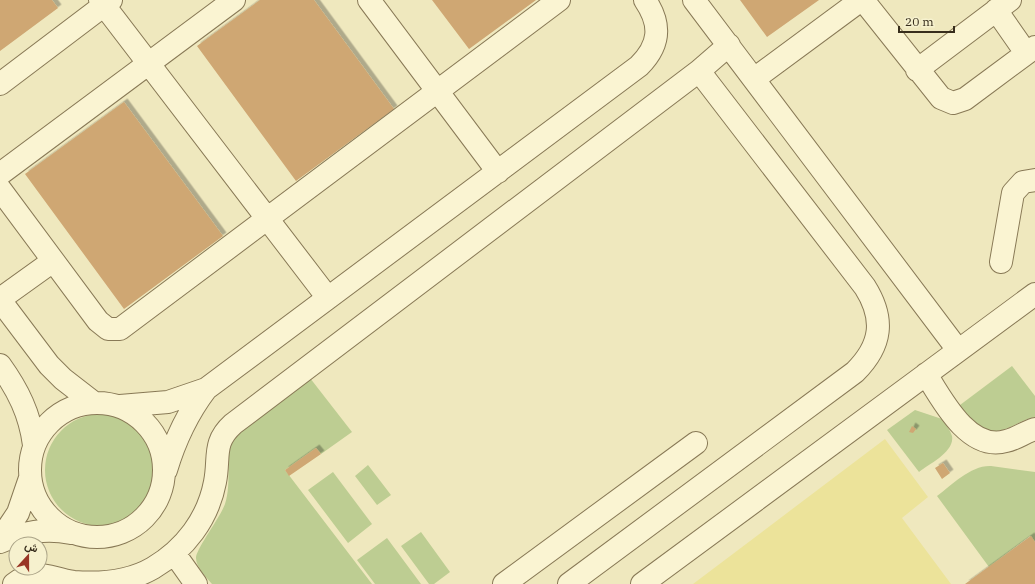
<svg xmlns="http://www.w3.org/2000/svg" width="1035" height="584" font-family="'IBM Plex Serif',Vazirmatn,serif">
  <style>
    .green { fill: #bdcd92 }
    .sand { fill: #ece39a }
    .building { fill: #cfa773; filter: url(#shadow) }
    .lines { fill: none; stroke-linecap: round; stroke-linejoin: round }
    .minor-casing { stroke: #887956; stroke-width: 24 }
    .minor { stroke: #faf4d2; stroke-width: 22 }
  </style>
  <defs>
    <filter id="shadow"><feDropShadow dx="3.5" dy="-3.5" stdDeviation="0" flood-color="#0004"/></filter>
  </defs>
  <rect width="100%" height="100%" fill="#efe8be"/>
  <path class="green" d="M 1012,366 L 1035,396 L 1035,417 C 1025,419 1017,424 1008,428 C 987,438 973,421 956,408 Z
    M 310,378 L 352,432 L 321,454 L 316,448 L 285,470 L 372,584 L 212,584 C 206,577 196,567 196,558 C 196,549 220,518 225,504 C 232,482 225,459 232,438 Z
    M 915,410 L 942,419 C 946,424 950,430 952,436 C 955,452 929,464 919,472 L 887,430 Z
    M45 470a56 56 0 1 1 112 0a56 56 0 1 1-112 0Z
    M 368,465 L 391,495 L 377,505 L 355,476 Z
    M 991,466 L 1035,472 L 1035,542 L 1030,536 L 989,567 L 937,496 C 952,485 971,465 991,466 Z
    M 333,472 L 372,524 L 348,543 L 308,490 Z
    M 421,532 L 450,572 L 434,584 L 429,584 L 401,546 Z
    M 387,538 L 421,584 L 375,584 L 357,560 Z"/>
  <path class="sand" d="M 885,439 L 928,497 L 902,518 L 951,584 L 693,584 Z"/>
  <path class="building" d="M 0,0 L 52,0 L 58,8 L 0,51 Z
    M 260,0 L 314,0 L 394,109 L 296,181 L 197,46 Z
    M 432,0 L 536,0 L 469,49 Z
    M 740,0 L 819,0 L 767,37 Z
    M 124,102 L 223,236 L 124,309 L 25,174 Z
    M 912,426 L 916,429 L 913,433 L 909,432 Z
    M 316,448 L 321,454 L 289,476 L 285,470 Z
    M 943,463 L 950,473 L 942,479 L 935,468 Z
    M 1031,536 L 1035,542 L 1035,584 L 965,584 Z"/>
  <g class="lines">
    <g class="minor-casing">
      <path id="minor" d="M 100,0 L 328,298
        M 369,0 L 498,172
        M 694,0 L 958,350
        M 863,0 L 941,98 L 953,103 L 965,99 L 1035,47
        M 996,10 L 1026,53
        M 917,70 L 1010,0
        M 754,79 L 861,0
        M 0,84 L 111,0
        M 0,174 L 234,0
        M 0,189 L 98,321 L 108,329 L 120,329 L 559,0
        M 1001,262 L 1013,193 L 1023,182 L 1035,180
        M 0,299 L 53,261
        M 0,300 L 49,365 L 63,379 L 94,403
        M 0,365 C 18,390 30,414 34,445
        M 926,374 C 942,400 969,452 1006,441 C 1016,439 1025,432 1035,429
        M30 470a67 67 0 1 1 134 0a67 67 0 1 1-134 0Z
        M 120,406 L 168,402 L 206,389 L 639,66 C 660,45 662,25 645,0
        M 166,470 C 175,440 187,414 206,389
        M 0,540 L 18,513 L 30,478
        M 0,542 C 24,532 45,528 71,533
        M 174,553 L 196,584
        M 14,584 C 38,566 49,579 74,582 C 101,584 129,582 153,568 C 185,549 208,519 215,482 C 220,457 212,443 233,424 L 699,71 L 729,45
        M 504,584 L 696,443
        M 569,584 L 855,372 C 882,345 885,319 865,287 L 699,71
        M 642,584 L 1035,294"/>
    </g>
    <use href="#minor" class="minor"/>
  </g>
  <g transform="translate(28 556) rotate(21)"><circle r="19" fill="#f6f1ce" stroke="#aaa387"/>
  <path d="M0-3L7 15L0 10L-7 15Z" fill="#993625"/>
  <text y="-6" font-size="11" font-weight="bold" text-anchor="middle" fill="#372d1c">ش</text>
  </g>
  <path d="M899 26v6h55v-6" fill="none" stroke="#372d1c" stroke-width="2"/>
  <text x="905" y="26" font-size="12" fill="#372d1c" stroke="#f6f1ce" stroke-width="3" paint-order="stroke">20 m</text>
</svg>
